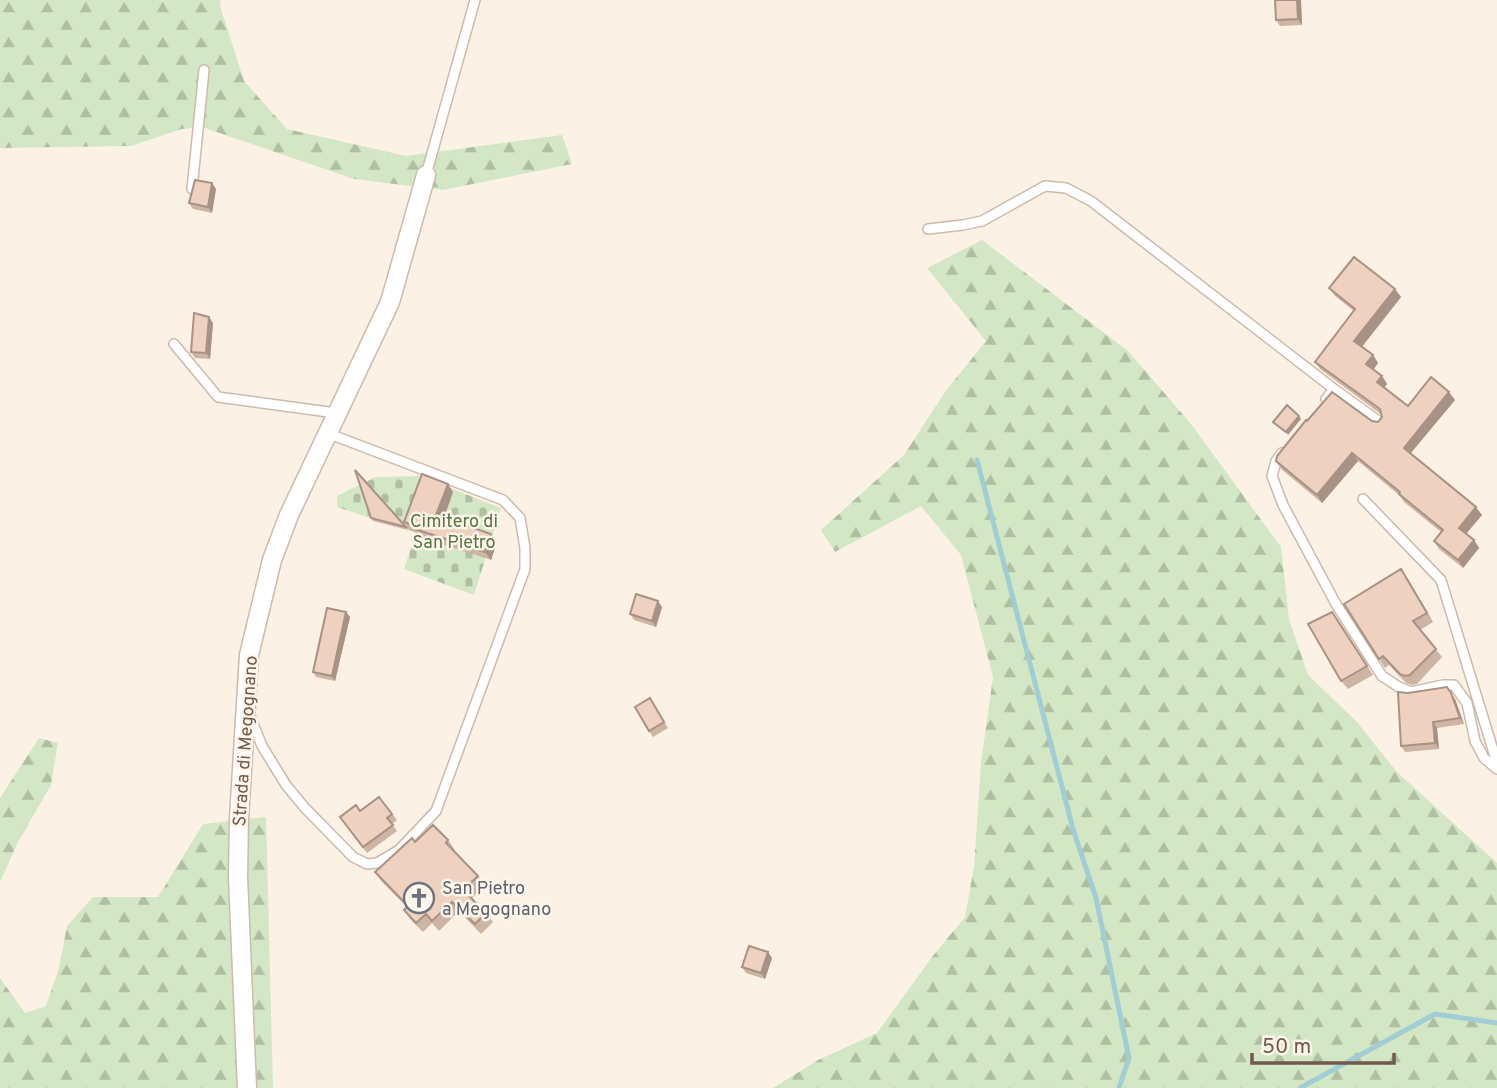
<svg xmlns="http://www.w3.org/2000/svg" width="1497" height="1088" font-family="Overpass,sans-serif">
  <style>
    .forest { fill: url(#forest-firs) }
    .cemetery { fill: url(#cemetery-stones) }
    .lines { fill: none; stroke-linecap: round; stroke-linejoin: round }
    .stream { stroke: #a2cdd4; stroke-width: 5 }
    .lane-casing { stroke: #ccbaac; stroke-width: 12 }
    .street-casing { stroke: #ccbaac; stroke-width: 21 }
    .lane { stroke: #fff; stroke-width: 9 }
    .street { stroke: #fff; stroke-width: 18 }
    .wall { fill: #cdb4a3 }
    .shaded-wall { fill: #a79285 }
    .building { fill: #eed1be; stroke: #a79285; stroke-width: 2 }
    .labels { text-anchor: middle; stroke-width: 5; stroke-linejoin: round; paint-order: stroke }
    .park-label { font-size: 18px; fill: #547744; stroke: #fef6eb }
    .street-label { font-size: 18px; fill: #72594c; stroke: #fef6eb }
    .worship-label { font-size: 18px; fill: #5b616d; stroke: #fef6eb; text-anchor: start }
  </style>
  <defs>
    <pattern id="forest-firs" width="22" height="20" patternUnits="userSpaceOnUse" patternTransform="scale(1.75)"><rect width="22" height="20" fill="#d3e7c4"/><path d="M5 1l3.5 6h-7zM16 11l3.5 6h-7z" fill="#b0bea1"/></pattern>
    <pattern id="cemetery-stones" width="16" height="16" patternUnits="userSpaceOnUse" patternTransform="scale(1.75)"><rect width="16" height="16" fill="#d3e7c4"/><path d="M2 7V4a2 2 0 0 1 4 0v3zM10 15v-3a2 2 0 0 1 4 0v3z" fill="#b0bea1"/></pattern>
  </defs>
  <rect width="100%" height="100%" fill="#fbf2e5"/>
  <path class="forest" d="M 0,0 L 221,0 L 220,6 L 244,81 L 287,129 L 406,156 L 562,135 L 572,164 L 443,190 L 354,179 L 202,127 L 182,129 L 131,146 L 0,148 Z
    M 982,240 L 1128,351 L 1191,424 L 1281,547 L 1289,619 L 1308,675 L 1357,722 L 1396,771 L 1497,863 L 1497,1088 L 773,1088 L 818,1060 L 877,1033 L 932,957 L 965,917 L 974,867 L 981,763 L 993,677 L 961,555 L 921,506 L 835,552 L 821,530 L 904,455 L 945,392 L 986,341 L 927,268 Z
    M 39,738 L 58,743 L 51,785 L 18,842 L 0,882 L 0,798 Z
    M 266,817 L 273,1088 L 0,1088 L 0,978 L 25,1013 L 46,1006 L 59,968 L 67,926 L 93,897 L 158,897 L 203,824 Z"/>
  <path class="cemetery" d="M 419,476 L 501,508 L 474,595 L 404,569 L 416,533 L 337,507 L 337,496 L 375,477 Z"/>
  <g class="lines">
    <path class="stream" d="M 977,460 L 1073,829 L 1096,898 L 1129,1058 L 1119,1088
      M 1300,1088 L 1435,1014 L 1497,1023"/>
    <g class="lane-casing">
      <path id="lane" d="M 426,175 L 475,0
        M 192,189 L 204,70
        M 928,229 L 963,225 L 982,221 L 1045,186 L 1066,188 L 1091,201 L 1334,389 L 1326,399
        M 174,344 L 218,397 L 336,413
        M 1334,389 L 1381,423
        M 1282,453 L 1276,461 L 1272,476 L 1283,505 L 1336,604 L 1382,676 L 1399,687 L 1411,692 L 1443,685 L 1454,685 L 1467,703 L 1475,741 L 1484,758 L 1497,769
        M 1363,499 L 1441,580 L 1497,763
        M 250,716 L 262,746 L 286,785 L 305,808 L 353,857 L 367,864 L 377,863 L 399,850 L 436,811 L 525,569 L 525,548 L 520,518 L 503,500 L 327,433"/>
    </g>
    <g class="street-casing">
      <path id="street" d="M 247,1088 L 238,877 L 239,818 L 249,655 L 272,560 L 289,515 L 390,302 L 426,175"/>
    </g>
    <use href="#lane" class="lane"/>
    <use href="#street" class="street"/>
  </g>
  <path class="wall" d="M 1275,0 L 1301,0 L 1302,25 L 1280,26 L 1276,20 Z
    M 216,189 L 212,213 L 193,209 L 189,203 Z
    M 1329,288 L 1395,289 L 1401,297 L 1362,347 L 1373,355 L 1378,363 L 1373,369 L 1382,376 L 1387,384 L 1384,387 L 1408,406 L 1455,400 L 1411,453 L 1482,515 L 1466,534 L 1474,540 L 1479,548 L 1463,568 L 1439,549 L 1434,541 L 1441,532 L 1404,502 L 1399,495 L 1358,461 L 1322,503 L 1281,469 L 1276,461 L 1307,421 L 1378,422 L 1382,417 L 1382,415 L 1320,369 L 1315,362 L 1354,311 L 1335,296 Z
    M 213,323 L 210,359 L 195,358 L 191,352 Z
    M 453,492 L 444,518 L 491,534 L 497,542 L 491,560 L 421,537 L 417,533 L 410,530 L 404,522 Z
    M 371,518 L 406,527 L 408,530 L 373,521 Z
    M 1407,578 L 1433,622 L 1420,630 L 1442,657 L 1417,684 L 1412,685 L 1406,683 L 1389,665 L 1385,668 L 1379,659 Z
    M 662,607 L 656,627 L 634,620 L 630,614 Z
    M 346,612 L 350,617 L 335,681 L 316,677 L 313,672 Z
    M 1338,620 L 1373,675 L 1348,689 L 1341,681 Z
    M 650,698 L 668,728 L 653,737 L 649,731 Z
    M 1455,699 L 1464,724 L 1437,728 L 1439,749 L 1405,752 L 1401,746 Z
    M 379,797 L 397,820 L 392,824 L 397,831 L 367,853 L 340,817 L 360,811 Z
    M 448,840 L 455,850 L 454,851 L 478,876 L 484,885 L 472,898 L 486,913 L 493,922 L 481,934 L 459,911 L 439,931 L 432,923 L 423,932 L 410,919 L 404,910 L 407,907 L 382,882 L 375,872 L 415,842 Z
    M 772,958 L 765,979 L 746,973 L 742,967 Z"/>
  <path class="shaded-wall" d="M 1297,0 L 1301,0 L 1302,25 L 1298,19 Z
    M 212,183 L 216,189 L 212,213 L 208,207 Z
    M 1395,289 L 1401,297 L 1360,349 L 1354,341 Z
    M 209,317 L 213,323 L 210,359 L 206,353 Z
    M 1373,355 L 1378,363 L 1372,372 L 1366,364 Z
    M 1382,376 L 1387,384 L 1383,390 L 1377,382 Z
    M 1449,392 L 1455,400 L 1409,455 L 1404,448 Z
    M 1299,416 L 1301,419 L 1288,435 L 1286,432 Z
    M 1352,453 L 1358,461 L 1322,503 L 1317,495 Z
    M 448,484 L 453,492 L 442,523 L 436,515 Z
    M 1476,507 L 1482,515 L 1464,536 L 1459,528 Z
    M 491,534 L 497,542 L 491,560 L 485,552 Z
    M 1474,540 L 1479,548 L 1463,568 L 1458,560 Z
    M 1401,569 L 1407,578 L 1433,622 L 1427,613 Z
    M 658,601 L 662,607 L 656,627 L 652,621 Z
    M 346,612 L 350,617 L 335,681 L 332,676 Z
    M 1451,693 L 1455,699 L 1464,724 L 1460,718 Z
    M 1433,722 L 1437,728 L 1439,749 L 1435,743 Z
    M 768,952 L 772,958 L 765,979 L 761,973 Z"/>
  <path class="building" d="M 1275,0 L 1297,0 L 1298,19 L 1276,20 Z
    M 195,180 L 212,183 L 208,207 L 189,203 Z
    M 1354,257 L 1395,289 L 1354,341 L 1373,355 L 1366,364 L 1382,376 L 1377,382 L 1408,406 L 1431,377 L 1449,392 L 1404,448 L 1476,507 L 1459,528 L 1474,540 L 1458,560 L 1434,541 L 1443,530 L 1399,494 L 1400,492 L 1352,453 L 1317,495 L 1276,461 L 1277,456 L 1306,420 L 1307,421 L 1332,392 L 1372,421 L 1378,422 L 1382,417 L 1380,409 L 1315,362 L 1355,309 L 1329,288 Z
    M 194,313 L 209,317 L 206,353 L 191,352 Z
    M 1287,405 L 1299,416 L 1286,432 L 1273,422 Z
    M 355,470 L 406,527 L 371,518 Z
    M 422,474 L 448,484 L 436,515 L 491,534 L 485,552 L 415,529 L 416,526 L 404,522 Z
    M 1401,569 L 1427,613 L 1413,621 L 1436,649 L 1410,675 L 1405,676 L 1400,674 L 1383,656 L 1379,659 L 1344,604 Z
    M 636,594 L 658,601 L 652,621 L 630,614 Z
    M 327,608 L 346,612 L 332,676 L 313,672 Z
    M 1332,612 L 1367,666 L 1341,681 L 1308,624 Z
    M 1447,687 L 1451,693 L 1460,718 L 1433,722 L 1435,743 L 1401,746 L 1398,692 L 1408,693 Z
    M 650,698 L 664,722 L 649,731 L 635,707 Z
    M 379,797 L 392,814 L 387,818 L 393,825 L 363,847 L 340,817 L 356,805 L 360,811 Z
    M 433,825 L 448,840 L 446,843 L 478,876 L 463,890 L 486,913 L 475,924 L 452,902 L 432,921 L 426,914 L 416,923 L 404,910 L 408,906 L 375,872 L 412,838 L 415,842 Z
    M 749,946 L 768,952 L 761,973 L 742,967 Z"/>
  <defs>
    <g id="church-ring" transform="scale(1.575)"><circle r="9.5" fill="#fef6eb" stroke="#6b7280" stroke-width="1.5"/><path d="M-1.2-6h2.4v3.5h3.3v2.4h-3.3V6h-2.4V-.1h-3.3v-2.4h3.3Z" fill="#6b7280"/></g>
  </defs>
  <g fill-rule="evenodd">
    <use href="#church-ring" x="419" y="898"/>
  </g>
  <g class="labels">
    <g class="park-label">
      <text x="454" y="527">Cimitero di<tspan x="454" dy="21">San Pietro</tspan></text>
    </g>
    <g class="street-label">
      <text transform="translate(245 741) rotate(-86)" y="6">Strada di Megognano</text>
    </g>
    <g class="worship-label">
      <text x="442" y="894">San Pietro<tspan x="442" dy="21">a Megognano</tspan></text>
    </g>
  </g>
  <path d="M1252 1053v10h142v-10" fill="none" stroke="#72594c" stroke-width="3.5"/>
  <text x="1262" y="1053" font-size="21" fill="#72594c" stroke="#fef6eb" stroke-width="5" paint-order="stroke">50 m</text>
</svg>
